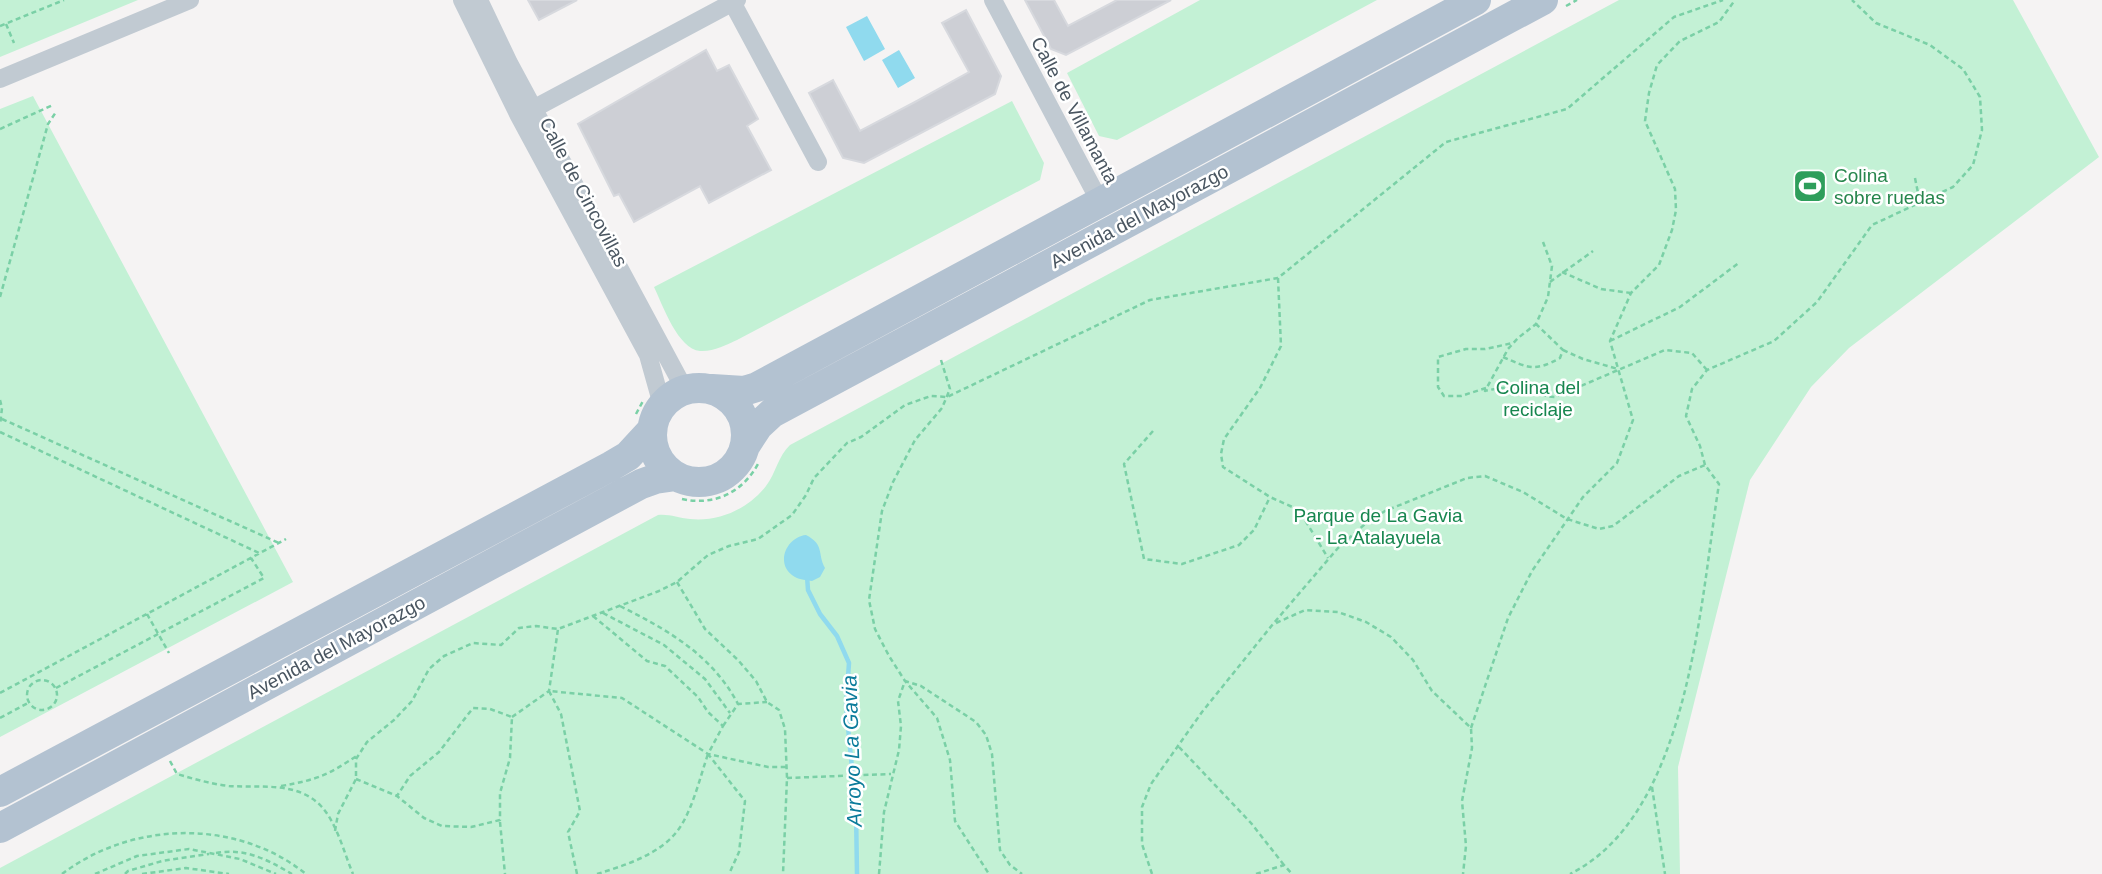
<svg xmlns="http://www.w3.org/2000/svg" width="2102" height="874" font-family="Helvetica,sans-serif">
  <style>
    .green { fill: #c3f1d5 }
    .water { fill: #90daee }
    .lines { fill: none; stroke-linecap: round; stroke-linejoin: round }
    .stream { stroke: #90daee; stroke-width: 4.5 }
    .building { fill: #cdcfd5; stroke: #d7d9de; stroke-width: 2 }
    .path { stroke: #7ad0a6; stroke-width: 2.5; stroke-dasharray: 5 3.5; stroke-linecap: butt }
    .street { stroke: #c1cad2; stroke-width: 18 }
    .primary { stroke: #b3c2d1; stroke-width: 30 }
    .labels { text-anchor: middle; stroke-width: 5; stroke-linejoin: round; paint-order: stroke }
    .street-label { font-size: 19px; fill: #4a5661; stroke: #fff }
    .leisure-label { font-size: 19px; fill: #27864d; stroke: #fff; text-anchor: start }
    .park-label { font-size: 19px; fill: #17864f; stroke: #fff }
    .water-label { font-size: 21px; font-style: italic; fill: #0c7c9b; stroke: #fff }
  </style>
  <rect width="100%" height="100%" fill="#f5f3f3"/>
  <path class="green" d="M 0,0 L 138,0 L 0,57 Z
    M 1200,0 L 1377,0 L 1117,140 L 1099,136 L 1067,73 Z
    M 1619,0 L 2013,0 L 2099,157 L 1849,348 L 1811,387 L 1750,480 L 1678,767 L 1680,874 L 0,874 L 0,868 L 658,515 C 670,514 678,518 690,519 C 719,522 748,509 766,486 C 776,473 778,456 790,445 Z
    M 33,96 L 293,582 L 0,737 L 0,109 Z
    M 1012,101 L 1044,163 L 1040,180 L 737,340 C 726,345 713,352 700,351 C 678,349 663,306 654,287 Z"/>
  <path class="water" d="M 867,16 L 885,49 L 864,61 L 846,27 Z
    M 899,50 L 915,78 L 898,88 L 882,60 Z
    M 806,535 C 825,545 817,553 825,568 L 820,577 L 812,581 C 807,580 800,580 795,577 C 774,565 786,537 806,535 Z"/>
  <g class="lines">
    <path class="stream" d="M 807,576 L 808,590 L 820,614 L 837,636 L 849,663 L 846,706 L 856,810 L 857,874"/>
  </g>
  <path class="building" d="M 528,0 L 577,0 L 539,20 Z
    M 1025,0 L 1054,0 L 1068,26 L 1117,0 L 1171,0 L 1066,55 L 1051,49 Z
    M 966,10 L 1001,76 L 995,94 L 864,163 L 843,158 L 809,93 L 833,80 L 860,131 L 915,102 L 969,72 L 942,23 Z
    M 706,50 L 717,71 L 729,65 L 758,119 L 747,126 L 771,170 L 709,203 L 700,186 L 634,222 L 619,194 L 614,196 L 578,124 Z"/>
  <g class="lines">
    <path class="path" d="M 1566,6 L 1577,0
      M 6,24 L 14,43
      M 0,26 L 64,0
      M 0,129 L 53,105
      M 1915,178 L 1920,203
      M 1543,242 L 1552,266 L 1548,297 L 1536,324 L 1518,338 L 1508,349 L 1485,391 C 1497,388 1513,386 1526,389 C 1536,391 1544,397 1555,397 L 1665,350 L 1692,353 L 1707,370
      M 1562,272 L 1601,289 L 1631,293
      M 1278,278 L 1281,346 L 1260,388 L 1224,439 L 1221,454 L 1223,467 L 1270,497 L 1299,510 L 1328,558
      M 1550,282 L 1593,251
      M 0,297 L 48,124 L 56,112
      M 1610,341 L 1680,307 L 1740,262
      M 1563,350 L 1583,359 L 1618,369
      M 1503,357 C 1528,368 1535,372 1560,358 L 1563,350 L 1536,324
      M 941,360 L 950,389 L 942,408 L 915,440 L 893,482 L 882,511 L 869,600 L 875,629 L 889,656 L 905,681 L 937,718 L 950,760 L 955,821 L 989,874
      M 1486,388 L 1461,396 L 1444,396 L 1438,387 L 1438,357 L 1466,349 L 1485,349 L 1513,343
      M 0,400 L 2,408 L 0,425
      M 636,414 L 643,401
      M 2,419 L 279,543
      M 1153,431 L 1124,464 L 1144,559 L 1182,564 L 1239,545 L 1254,530 L 1270,497
      M 0,432 L 259,553
      M 1705,465 L 1700,446 L 1686,416 L 1692,389 L 1707,370 L 1774,341 L 1817,302 L 1872,225 L 1953,187 L 1973,165 L 1982,130 L 1980,97 L 1963,69 L 1930,45 L 1876,23 L 1852,0
      M 682,499 C 714,506 742,493 758,464
      M 677,582 L 705,629 L 738,660 L 756,681 L 767,702 L 779,710 L 785,729 L 787,778 L 783,874
      M 620,606 C 668,630 712,655 738,704
      M 603,613 L 664,645 L 705,679 L 730,713
      M 147,614 L 169,653
      M 593,616 L 647,661 L 665,666 L 698,697 L 708,712 L 723,726 L 708,754 L 745,801 L 739,852 L 729,874
      M 1276,623 L 1305,610 L 1338,612 L 1366,622 L 1391,637 L 1413,660 L 1432,691 L 1471,728 L 1472,748 L 1462,801 L 1466,846 L 1463,874
      M27 695a15 15 0 1 1 30 0a15 15 0 1 1-30 0Z
      M 56,688 L 264,578 L 251,558
      M 0,693 L 286,539
      M 512,717 L 549,691 L 558,629
      M 0,718 L 28,703
      M 723,726 L 738,704 L 767,702
      M 1471,728 L 1508,618 L 1532,571 L 1583,497 L 1617,463 L 1633,420 L 1610,341 L 1631,293 L 1659,265 L 1672,230 L 1676,210 L 1675,189 L 1645,121 L 1649,93 L 1657,65 L 1680,41 L 1719,22 L 1735,0
      M 1179,747 L 1251,823 L 1284,865
      M 170,761 L 177,774 C 194,779 211,784 229,786 C 260,788 297,781 321,806 C 337,823 344,853 353,874
      M 787,778 L 891,774
      M 356,779 L 397,796 L 424,818 L 442,826 L 471,827 L 500,820 L 500,793 L 510,758 L 512,717 L 490,709 L 473,708 L 439,752 L 410,776 L 397,796
      M 281,786 C 317,780 328,775 358,755
      M 1652,787 L 1665,874
      M 500,822 L 505,874
      M 335,831 L 338,814 L 356,779 L 356,759 L 367,742 L 394,720 L 412,701 L 429,669 L 444,656 L 473,643 L 501,645 L 519,628 L 536,626 L 558,629 L 659,591 L 677,582 L 708,555 L 729,546 L 758,539 L 792,515 L 806,495 L 814,478 L 847,443 L 861,437 L 905,405 L 931,396 L 947,397 L 1150,300 L 1278,278 L 1446,142 L 1567,109 L 1674,17 L 1723,0
      M 216,853 C 246,848 266,859 292,874
      M 62,874 C 132,821 236,818 306,874
      M 95,874 L 137,856 L 189,849 L 240,859 L 276,874
      M 125,874 L 128,871 L 162,861 L 209,854
      M 142,874 L 186,868 L 229,874
      M 577,874 L 568,832 L 580,811 L 561,714 L 549,691 L 622,698 L 708,754 L 768,767 L 786,767
      M 597,874 C 623,866 655,856 674,835 C 691,817 700,777 708,754
      M 879,874 L 884,812 L 899,750 L 901,726 L 898,701 L 905,681 L 921,686 L 976,722 L 986,735 L 992,754 L 1000,850 L 1010,865 L 1022,874
      M 1152,874 L 1142,844 L 1142,807 L 1151,784 L 1202,712 L 1273,624 L 1338,548 L 1365,524 L 1385,511 L 1467,478 L 1485,476 L 1523,492 L 1567,519 L 1599,529 L 1613,526 L 1679,476 L 1705,465 L 1719,484 C 1700,602 1690,814 1570,874
      M 1256,874 L 1284,865 L 1292,874"/>
    <path class="street" d="M 462,0 L 519,116 L 648,355 L 662,405
      M 479,0 L 509,63 L 679,379 L 688,388
      M 731,0 L 818,162
      M 993,0 L 1100,202
      M 0,79 L 190,0
      M 533,109 L 737,0"/>
    <path class="primary" d="M652 435a47 47 0 1 1 94 0a47 47 0 1 1-94 0Z
      M 712,389 L 744,391 L 757,387 L 1476,0
      M 745,446 L 758,426 L 772,413 L 1543,0
      M 0,792 L 611,466 L 628,456 L 652,430
      M 0,828 L 641,484 L 655,479 L 676,476"/>
  </g>
  <defs>
    <g id="stadium-square" transform="scale(1.75)"><rect x="-9" y="-9" width="18" height="18" rx="4" fill="#2e9e5b" stroke="#fff"/><path d="M0-5a6.5 5 0 1 0 0 10a6.5 5 0 1 0 0-10ZM-3.5-1.8h7v3.6h-7Z" fill="#fff"/></g>
  </defs>
  <g fill-rule="evenodd">
    <use href="#stadium-square" x="1810" y="186"/>
  </g>
  <g class="labels">
    <g class="street-label">
      <text transform="translate(1075 110) rotate(62)" y="7">Calle de Villamanta</text>
      <text transform="translate(584 192) rotate(62)" y="7">Calle de Cincovillas</text>
      <text transform="translate(1139 216) rotate(-28)" y="7">Avenida del Mayorazgo</text>
      <text transform="translate(336 647) rotate(-28)" y="7">Avenida del Mayorazgo</text>
    </g>
    <g class="leisure-label">
      <text x="1834" y="182">Colina<tspan x="1834" dy="22">sobre ruedas</tspan></text>
    </g>
    <g class="park-label">
      <text x="1538" y="394">Colina del<tspan x="1538" dy="22">reciclaje</tspan></text>
      <text x="1378" y="522">Parque de La Gavia<tspan x="1378" dy="22">- La Atalayuela</tspan></text>
    </g>
    <g class="water-label">
      <text transform="translate(852 751) rotate(-92)" y="7">Arroyo La Gavia</text>
    </g>
  </g>
</svg>
